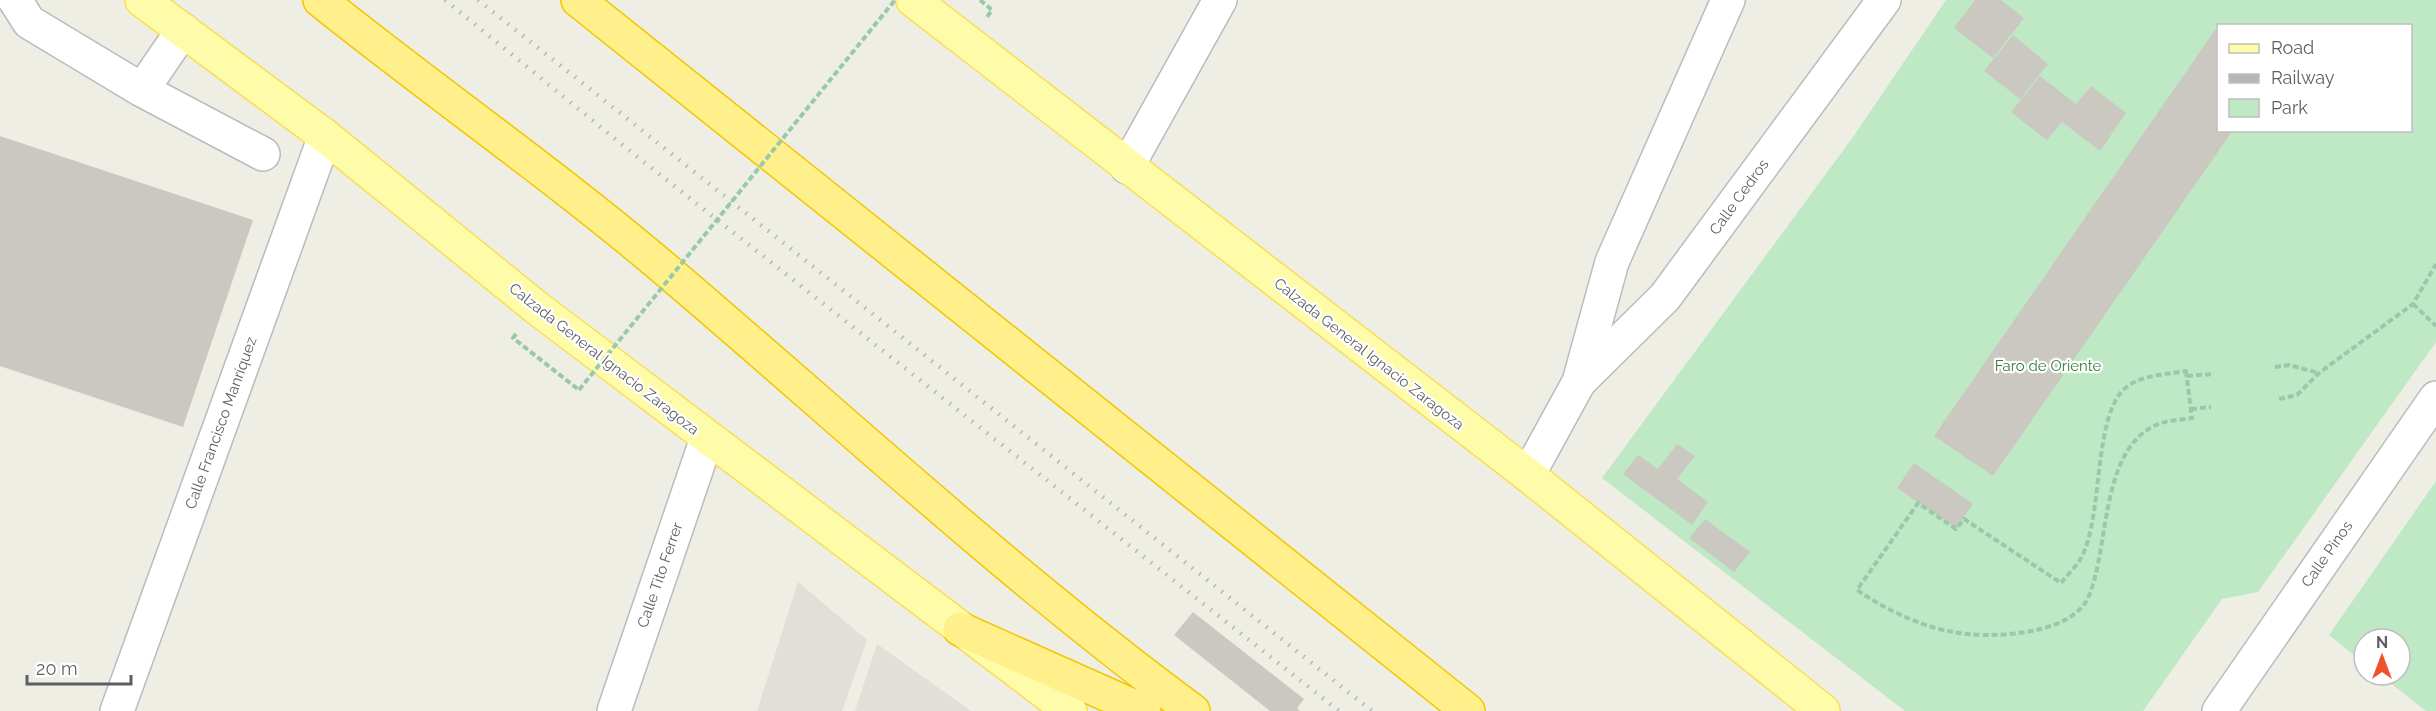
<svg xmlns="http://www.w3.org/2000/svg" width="2436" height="711" font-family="Raleway,sans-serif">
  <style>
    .industrial { fill: #e0dfd8 }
    .green { fill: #bfe8c4; fill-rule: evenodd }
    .building { fill: #cac8c1 }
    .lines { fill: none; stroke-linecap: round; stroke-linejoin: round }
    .minor-casing { stroke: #b9bbc1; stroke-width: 36 }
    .major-casing { stroke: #f8df54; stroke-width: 36 }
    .highway-casing { stroke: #f3c600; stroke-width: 36 }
    .path { stroke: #98c9ac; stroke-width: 4; stroke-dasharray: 6 3; stroke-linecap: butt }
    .minor { stroke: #fff; stroke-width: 33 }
    .major { stroke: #fffca9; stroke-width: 33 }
    .highway { stroke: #fff08b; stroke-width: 33 }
    .rail { stroke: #b5b6b6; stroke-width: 4.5; stroke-dasharray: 1.5 8; stroke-linecap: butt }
    .path-bridge { stroke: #98c9ac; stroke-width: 4; stroke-dasharray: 6 3; stroke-linecap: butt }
    .labels { text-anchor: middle; stroke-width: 4.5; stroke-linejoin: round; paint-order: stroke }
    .street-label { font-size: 15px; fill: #5c5f65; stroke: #fff }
    .park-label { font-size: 15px; fill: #30813e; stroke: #fff }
  </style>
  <rect width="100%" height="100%" fill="#efeee4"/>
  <path class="industrial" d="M 798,582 L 867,640 L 842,711 L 757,711 Z
    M 877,644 L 971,711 L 855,711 Z"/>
  <path class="green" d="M 1946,0 L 2436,0 L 2436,342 L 2258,592 L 2222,599 L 2143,711 L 1905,711 L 1602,478 L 1853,137 ZM 2218,26 L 2410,26 L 2410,130 L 2218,130 Z
    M 2436,481 L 2436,711 L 2426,711 L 2380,675 L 2400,675 L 2400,639 L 2364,639 L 2364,663 L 2329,635 Z"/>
  <path class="building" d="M 1975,0 L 2001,0 L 2024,18 L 1993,58 L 1954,28 Z
    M 2215,30 L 2218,32 L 2218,130 L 2233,130 L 1993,476 L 1934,436 Z
    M 2013,35 L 2048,64 L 2020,99 L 1984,71 Z
    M 2040,76 L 2076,104 L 2091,86 L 2126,113 L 2100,151 L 2062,122 L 2047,140 L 2011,112 Z
    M 0,136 L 253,220 L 183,427 L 0,366 Z
    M 1677,444 L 1695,456 L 1677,479 L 1708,502 L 1692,525 L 1623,474 L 1638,455 L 1658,469 Z
    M 1914,463 L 1973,504 L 1956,528 L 1897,488 Z
    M 1705,519 L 1750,552 L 1734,572 L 1689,538 Z
    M 1193,612 L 1304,699 L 1297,708 L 1300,711 L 1270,711 L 1174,635 Z"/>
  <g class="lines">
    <g class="minor-casing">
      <path id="minor" d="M 15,0 L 29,22 L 142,90 L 263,154
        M 142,90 L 183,30
        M 1127,167 L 1220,0
        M 1581,380 L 1665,297 L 1884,0
        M 1528,475 L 1579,382 L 1612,262 L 1728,0
        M 117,711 L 325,136
        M 614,711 L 707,438
        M 2219,711 L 2436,398"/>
    </g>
    <g class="major-casing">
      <path id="major" d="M 142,0 L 325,136 L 537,308 L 1070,711
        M 913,0 L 1528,475 L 1823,711"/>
    </g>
    <g class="highway-casing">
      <path id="highway" d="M 320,0 C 432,90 550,172 659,264 C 836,414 1006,573 1193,711
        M 578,0 L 1468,711
        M 960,629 L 1144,711"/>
    </g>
    <path class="path" d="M 980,0 L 992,10 L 987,17
      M 2413,304 L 2436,326
      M 516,334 L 513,338 L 579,390
      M 2275,367 L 2289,365 L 2319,373
      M 2186,371 L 2192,418 C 2181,420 2166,420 2156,425 C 2099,451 2110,549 2088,598 C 2070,636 1988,639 1953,632 C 1919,626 1885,609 1857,590 L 1918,503 L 1956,529 L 1964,519 L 2061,583 C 2067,575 2076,567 2081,558 C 2104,518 2092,410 2128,386 C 2143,375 2168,374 2186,371 Z
      M 2187,376 L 2213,374
      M 2279,399 L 2297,395 L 2319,373 L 2413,304 L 2436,264
      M 2191,409 L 2211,407"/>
    <use href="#minor" class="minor"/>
    <use href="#major" class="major"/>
    <use href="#highway" class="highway"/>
    <path class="rail" d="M 445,0 L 625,147 L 1339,711
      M 478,0 L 1372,711"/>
    <path class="path-bridge" d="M 579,390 L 895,0"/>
  </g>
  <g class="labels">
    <g class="street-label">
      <text transform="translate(1739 197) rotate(-54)" y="5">Calle Cedros</text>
      <text transform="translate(1369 354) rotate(38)" y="5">Calzada General Ignacio Zaragoza</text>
      <text transform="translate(604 359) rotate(38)" y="5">Calzada General Ignacio Zaragoza</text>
      <text transform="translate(221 423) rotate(-70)" y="5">Calle Francisco Manríquez</text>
      <text transform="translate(2327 554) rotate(-55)" y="5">Calle Pinos</text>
      <text transform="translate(660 575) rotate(-71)" y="5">Calle Tito Ferrer</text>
    </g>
    <g class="park-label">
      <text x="2048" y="371">Faro de Oriente</text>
    </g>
  </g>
  <rect x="2217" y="24" width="195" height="108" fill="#ffffff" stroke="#bebfc1" stroke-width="1.5"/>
  <rect x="2229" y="44" width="30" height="9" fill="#fffca9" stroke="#bebfc1" stroke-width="1.5"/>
  <text x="2271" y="54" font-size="18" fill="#5c5f65">Road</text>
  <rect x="2229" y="74" width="30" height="9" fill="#b5b6b6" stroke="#bebfc1" stroke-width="1.5"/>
  <text x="2271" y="84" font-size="18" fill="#5c5f65">Railway</text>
  <rect x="2229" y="99" width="30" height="18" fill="#bfe8c4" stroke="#bebfc1" stroke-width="1.5"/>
  <text x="2271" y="114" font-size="18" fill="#5c5f65">Park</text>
  <g transform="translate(2382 657)"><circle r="28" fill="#ffffff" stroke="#bebfc1" stroke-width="1.5"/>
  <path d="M0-4.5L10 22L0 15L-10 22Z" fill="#f15128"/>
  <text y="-9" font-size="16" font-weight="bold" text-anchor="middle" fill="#5c5f65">N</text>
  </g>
  <path d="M27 675v9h104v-9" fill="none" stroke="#5c5f65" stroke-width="3"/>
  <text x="36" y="675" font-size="18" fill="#5c5f65" stroke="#ffffff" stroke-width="4.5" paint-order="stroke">20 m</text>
</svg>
